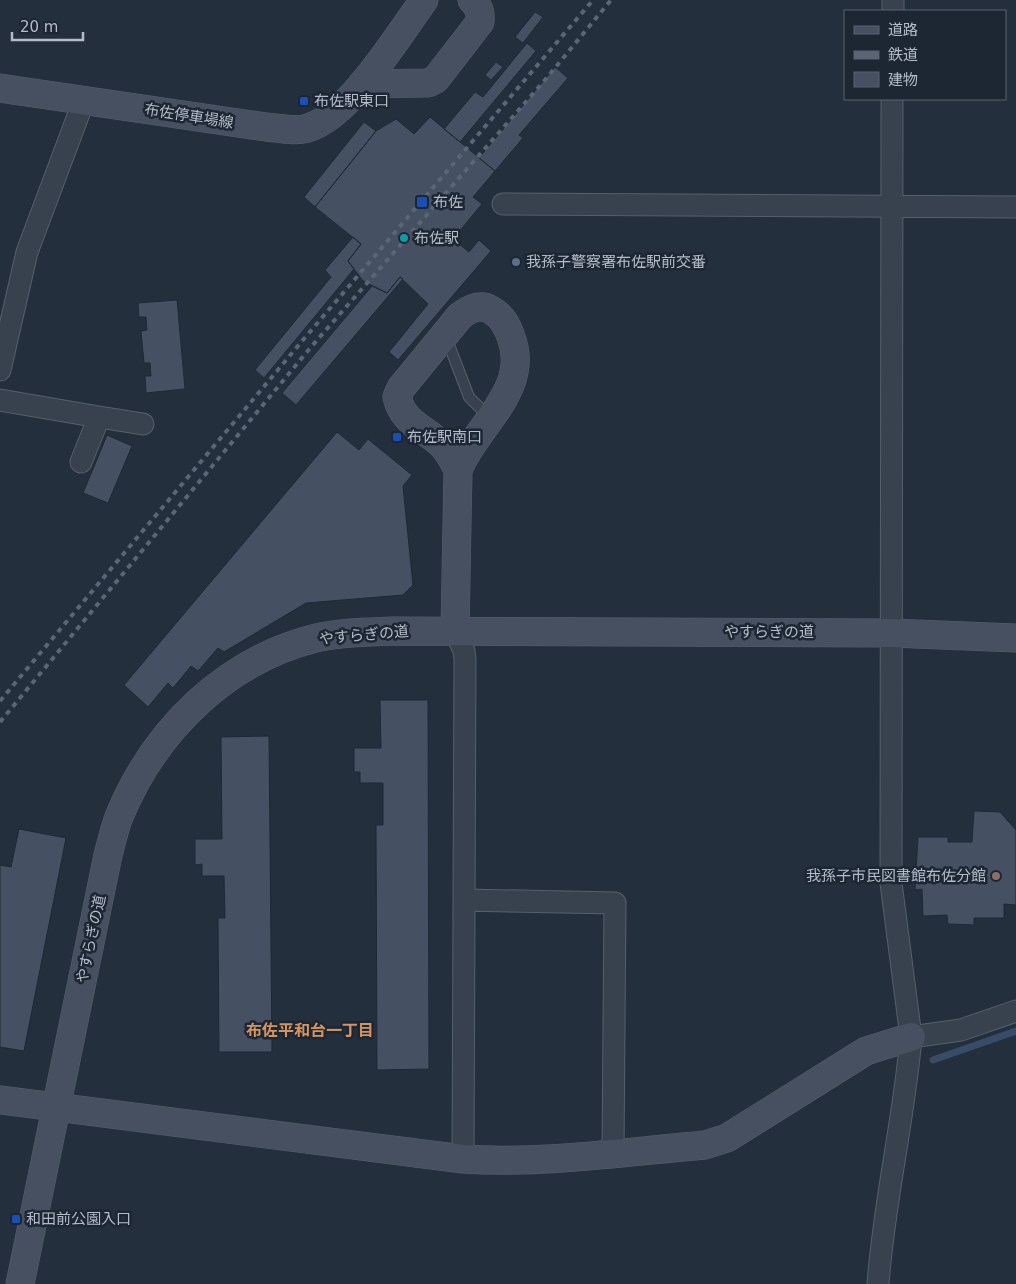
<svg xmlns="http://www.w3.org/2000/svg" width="1016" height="1284" font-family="'DejaVu Sans','Noto Sans JP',sans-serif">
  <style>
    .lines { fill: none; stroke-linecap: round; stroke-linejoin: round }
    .stream { stroke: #394c67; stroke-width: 7 }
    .building { fill: #455162; stroke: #1f2835 }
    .lane-casing { stroke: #565f6c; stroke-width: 12 }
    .street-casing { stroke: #565f6c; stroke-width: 23 }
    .secondary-casing { stroke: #565f6c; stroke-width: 29 }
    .lane { stroke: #38414e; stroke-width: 10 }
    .street { stroke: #38414e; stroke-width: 21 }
    .secondary { stroke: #465061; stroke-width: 28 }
    .rail { stroke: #5a6575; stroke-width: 4; stroke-dasharray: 5 5; stroke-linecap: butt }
    .transit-dot { fill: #1a4fb4; stroke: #1d2633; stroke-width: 2 }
    .culture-dot { fill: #0f9aa8; stroke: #1d2633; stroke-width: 2 }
    .service-dot { fill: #5c6f8a; stroke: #1d2633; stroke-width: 2 }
    .education-dot { fill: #8d6e63; stroke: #1d2633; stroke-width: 2 }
    .labels { text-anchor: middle; stroke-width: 5; stroke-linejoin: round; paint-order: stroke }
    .poi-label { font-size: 15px; fill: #b4bcc9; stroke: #1d2633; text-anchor: start }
    .street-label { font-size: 15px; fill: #b4bcc9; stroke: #1d2633 }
    .neighbourhood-label { font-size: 16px; font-weight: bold; fill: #d59563; stroke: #1d2633 }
  </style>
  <rect width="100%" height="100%" fill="#242f3e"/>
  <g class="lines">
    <path class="stream" d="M 933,1060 L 1016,1031"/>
  </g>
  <path class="building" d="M 535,12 L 543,17 L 523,43 L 515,37 Z
    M 527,43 L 536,51 L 460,142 L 444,129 L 475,92 L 483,97 Z
    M 496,62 L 503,67 L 491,80 L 485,75 Z
    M 555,67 L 568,78 L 519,135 L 523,138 L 495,171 L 479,158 Z
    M 430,117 L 495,171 L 473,197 L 482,204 L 453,239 L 469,252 L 479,240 L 491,251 L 398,360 L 389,352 L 428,304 L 400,277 L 387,293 L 363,281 L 348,261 L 361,244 L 315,207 L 376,131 L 396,119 L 414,134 Z
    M 364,122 L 376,131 L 315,207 L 304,197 Z
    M 353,237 L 361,244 L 348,261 L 354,269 L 264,378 L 255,370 L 331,277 L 325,270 Z
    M 400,277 L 403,279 L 296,405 L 282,393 L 372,286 L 387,293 Z
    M 177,300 L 185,389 L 146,393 L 145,376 L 151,376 L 150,363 L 144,363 L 141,331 L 147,330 L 146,317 L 139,317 L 138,303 Z
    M 337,432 L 359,450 L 368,439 L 412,475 L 403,486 L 413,585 L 403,595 L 306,603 L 224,652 L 218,648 L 198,671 L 191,666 L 173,688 L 168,683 L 148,707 L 124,685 Z
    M 107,435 L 132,446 L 108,503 L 83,493 Z
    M 380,700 L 428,700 L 429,1069 L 377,1070 L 376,825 L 383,825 L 383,783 L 360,783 L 360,772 L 354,772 L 354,748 L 381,748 Z
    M 269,736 L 272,1052 L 219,1052 L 218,918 L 225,918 L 224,876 L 202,876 L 202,864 L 195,865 L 195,839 L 222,839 L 221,737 Z
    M 974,811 L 1000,812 L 1016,830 L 1016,905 L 1004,904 L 1004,918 L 974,918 L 974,925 L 948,924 L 947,915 L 923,916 L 922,889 L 915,890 L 918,837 L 948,837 L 948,842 L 972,842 Z
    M 19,829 L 66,838 L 24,1051 L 0,1047 L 0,865 L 11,867 Z"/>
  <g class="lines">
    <g class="lane-casing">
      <path id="lane" d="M 446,337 L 469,397 L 489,417"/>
    </g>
    <g class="street-casing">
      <path id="street" d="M 893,11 L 893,0
        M 892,99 L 891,883 L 911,1037 L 961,1030 L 1016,1011
        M 503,204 L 1016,207
        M 0,370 L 27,252 L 84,100
        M 0,400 L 99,417
        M 81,462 L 99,417 L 143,424
        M 455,631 L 464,651 L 465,659 L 463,1159
        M 464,900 L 615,903 L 613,1153
        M 878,1284 C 884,1201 904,1120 911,1037"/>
    </g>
    <g class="secondary-casing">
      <path id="secondary" d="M 362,84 L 428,83 L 436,79 L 480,22 C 481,13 479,6 472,0
        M 0,88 L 266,127 C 279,128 296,132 308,128 C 350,115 398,36 424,0
        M 455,631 L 458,470 C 476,425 531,390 511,337 C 507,325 502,316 491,310 C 480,303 469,309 460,316 L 401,388 L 397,397 C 403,423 423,427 441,444 C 449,451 453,460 458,470
        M 0,1100 L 463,1159 C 543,1164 625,1152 705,1145 L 727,1138 L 866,1051 L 911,1037
        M 20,1284 L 108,855 C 112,841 115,825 121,812 C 157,728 227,660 316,638 C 341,632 368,632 392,631 L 891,633 L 1016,638"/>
    </g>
    <use href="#lane" class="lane"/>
    <use href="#street" class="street"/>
    <use href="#secondary" class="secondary"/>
    <path class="rail" d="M 0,701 L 303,340 L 593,0
      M 0,722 L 311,347 L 545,80 L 611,0"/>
  </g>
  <g class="transit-dot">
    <rect x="299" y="96" width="10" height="10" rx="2.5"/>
    <rect x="416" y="196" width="12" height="12" rx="2.5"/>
    <rect x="392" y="432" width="10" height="10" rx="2.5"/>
    <rect x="11" y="1214" width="10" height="10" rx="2.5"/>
  </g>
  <circle class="culture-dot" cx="404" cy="238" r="5"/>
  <circle class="service-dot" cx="516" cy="262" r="5"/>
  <circle class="education-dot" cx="996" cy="876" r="5"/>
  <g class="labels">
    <g class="poi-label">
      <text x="314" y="106">布佐駅東口</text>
      <text x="433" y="207">布佐</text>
      <text x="414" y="243">布佐駅</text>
      <text x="526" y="267">我孫子警察署布佐駅前交番</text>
      <text x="407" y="442">布佐駅南口</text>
      <text x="986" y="881" text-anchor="end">我孫子市民図書館布佐分館</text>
      <text x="26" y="1224">和田前公園入口</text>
    </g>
    <g class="street-label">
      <text transform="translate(189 116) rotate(9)" y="5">布佐停車場線</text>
      <text x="769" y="637">やすらぎの道</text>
      <text transform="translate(364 635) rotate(-5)" y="5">やすらぎの道</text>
      <text transform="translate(91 939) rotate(-78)" y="5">やすらぎの道</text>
    </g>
    <g class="neighbourhood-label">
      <text x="310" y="1036">布佐平和台一丁目</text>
    </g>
  </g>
  <rect x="844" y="10" width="162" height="90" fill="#1d2633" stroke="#59626f"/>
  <rect x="854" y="26" width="25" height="8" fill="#465061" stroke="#59626f"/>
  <text x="888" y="35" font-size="15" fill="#b4bcc9">道路</text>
  <rect x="854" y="51" width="25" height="8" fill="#5a6575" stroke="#59626f"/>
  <text x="888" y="60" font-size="15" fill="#b4bcc9">鉄道</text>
  <rect x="854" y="72" width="25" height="15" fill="#455162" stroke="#59626f"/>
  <text x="888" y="85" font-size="15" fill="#b4bcc9">建物</text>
  <path d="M12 32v8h71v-8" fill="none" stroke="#b4bcc9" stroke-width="2.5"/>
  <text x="20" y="32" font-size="15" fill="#b4bcc9" stroke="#1d2633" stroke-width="4" paint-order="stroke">20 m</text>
</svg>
